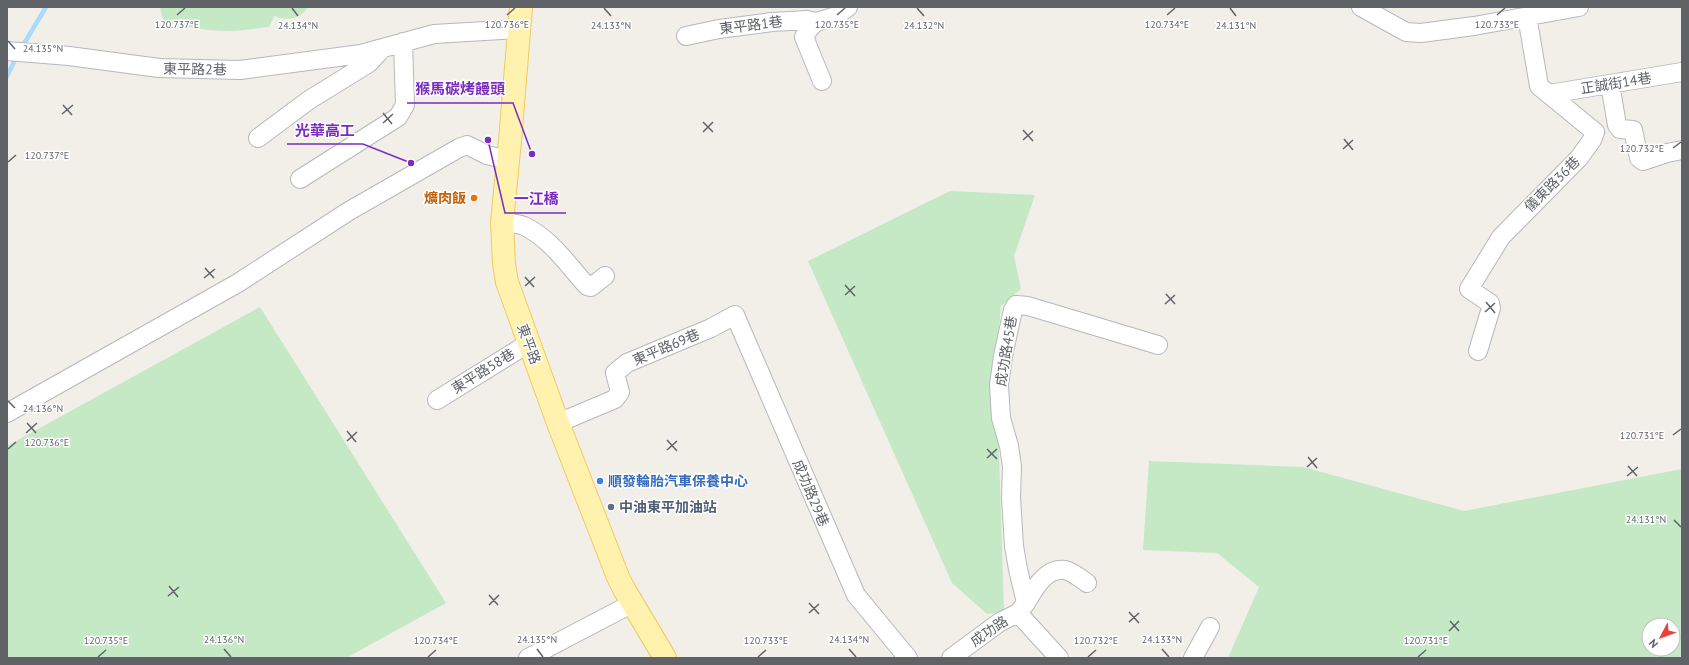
<svg xmlns="http://www.w3.org/2000/svg" width="1689" height="665" font-family="'PT Sans','Noto Sans TC',sans-serif">
  <style>
    .green { fill: #c5e8c5; fill-rule: evenodd }
    .lines { fill: none; stroke-linecap: round; stroke-linejoin: round }
    .stream { stroke: #aadaff; stroke-width: 4.5 }
    .minor-casing { stroke: #b5b8bc; stroke-width: 20 }
    .major-casing { stroke: #f2c960; stroke-width: 24 }
    .minor { stroke: #fff; stroke-width: 18 }
    .major { stroke: #fff2af; stroke-width: 22 }
    .ticks { fill: none; stroke: #5f6368; stroke-width: 1.5 }
    .food-dot { fill: #e8710a; stroke: #fff; stroke-width: 1.5 }
    .shop-dot { fill: #3f7fe0; stroke: #fff; stroke-width: 1.5 }
    .service-dot { fill: #5c6f8a; stroke: #fff; stroke-width: 1.5 }
    .labels { text-anchor: middle; stroke-width: 3; stroke-linejoin: round; paint-order: stroke }
    .street-label { font-size: 14px; fill: #5f6368; stroke: #fff }
    .food-label { font-size: 14px; font-weight: bold; fill: #c56008; stroke: #fff; text-anchor: end }
    .shop-label { font-size: 14px; font-weight: bold; fill: #366cbe; stroke: #fff; text-anchor: start }
    .service-label { font-size: 14px; font-weight: bold; fill: #4e5e75; stroke: #fff; text-anchor: start }
    .ticks-label { font-size: 10px; text-anchor: middle; fill: #5f6368; stroke: #fff; stroke-width: 3; stroke-linejoin: round; paint-order: stroke }
    .leader { fill: none; stroke: #7b2cbf; stroke-width: 1.5 }
    .callout-dot { fill: #7b2cbf; stroke: #fff; stroke-width: 1.5 }
    .callout-label { font-size: 15px; text-anchor: middle; font-weight: bold; fill: #7b2cbf; stroke: #fff; stroke-width: 3; stroke-linejoin: round; paint-order: stroke }
  </style>
  <rect width="100%" height="100%" fill="#f1efe8"/>
  <path class="green" d="M 160,7 L 308,7 C 299,20 288,21 274,16 L 269,27 C 256,28 242,31 228,31 C 206,31 184,27 163,20 Z
    M 950,191 L 1035,195 L 1014,256 L 1021,289 L 1001,306 L 996,358 L 1004,612 L 987,614 L 952,583 L 808,261 Z
    M 260,307 L 446,603 L 346,658 L 7,658 L 7,446 Z
    M 1149,461 L 1303,467 L 1464,511 L 1682,469 L 1682,658 L 1228,658 L 1259,587 L 1217,553 L 1143,550 ZM 1649,625 L 1673,625 L 1673,649 L 1649,649 Z"/>
  <g class="lines">
    <path class="stream" d="M 22,47 L 46,7
      M 7,76 L 17,56"/>
    <g class="minor-casing">
      <path id="minor" d="M 1361,7 L 1406,32 L 1421,33 L 1474,26 L 1579,7
        M 816,22 L 809,29 L 804,37 L 822,81
        M 686,36 L 719,29 L 772,22 L 807,20 L 816,22 L 836,16 L 848,7
        M 7,51 L 69,56 L 159,68 L 240,70 L 361,54 L 434,34 L 519,29
        M 1610,84 L 1617,125 L 1620,129 L 1633,130 L 1639,158 L 1643,161 L 1667,153 L 1682,150
        M 1549,94 L 1682,72
        M 258,138 L 309,100 L 369,63 L 381,50
        M 300,179 L 398,117 L 405,105 L 403,42
        M 502,222 C 509,223 517,223 524,226 C 550,238 569,266 587,286 L 591,287 L 605,276
        M 1478,351 L 1491,308 L 1490,303 L 1469,289 L 1501,237 L 1579,158 L 1592,140 L 1595,132 L 1539,86 L 1527,16
        M 437,400 L 529,343
        M 7,413 L 238,283 L 349,211 L 459,148 L 467,145 L 487,155 L 507,160
        M 558,423 L 615,399 L 620,392 L 615,373 L 627,363 L 711,328 L 735,315 L 856,595 L 908,658
        M 1026,603 C 1034,589 1046,567 1065,570 C 1073,572 1080,578 1087,583
        M 1018,613 L 1026,603 L 1018,569 L 1014,546 L 1011,498 L 1012,467 L 1009,446 L 1001,418 L 999,385 L 1003,356 L 1013,310 L 1016,305 L 1028,306 L 1158,345
        M 528,658 L 633,603
        M 951,658 L 1000,622 L 1018,613 L 1059,658
        M 1193,658 L 1210,627"/>
    </g>
    <g class="major-casing">
      <path id="major" d="M 521,7 L 510,141 L 502,222 L 504,264 L 507,282 L 558,423 L 618,577 L 624,589 L 665,658"/>
    </g>
    <use href="#minor" class="minor"/>
    <use href="#major" class="major"/>
  </g>
  <path class="ticks" d="M 292,8 L 298,16M 604,8 L 611,16M 917,8 L 924,16M 1230,8 L 1236,16M 177,15 L 185,8M 507,15 L 515,8M 837,15 L 845,8M 1167,15 L 1175,8M 1497,15 L 1505,8M 8,41 L 15,49M 63,105 L 72,115M 383,113 L 392,124M 62,114 L 73,105M 703,122 L 713,132M 383,123 L 393,114M 1023,130 L 1033,141M 703,132 L 713,122M 1344,139 L 1353,150M 1023,140 L 1033,131M 1673,148 L 1681,142M 1343,149 L 1353,140M 8,162 L 16,155M 205,268 L 214,278M 525,277 L 534,287M 204,278 L 215,269M 845,285 L 855,296M 525,286 L 535,277M 1166,294 L 1175,304M 845,295 L 855,286M 1486,302 L 1495,313M 1165,304 L 1175,295M 1485,312 L 1495,303M 8,401 L 15,408M 27,423 L 36,433M 347,431 L 356,442M 26,433 L 37,423M 1673,435 L 1681,429M 667,440 L 677,451M 347,441 L 357,432M 8,449 L 16,442M 987,449 L 997,459M 667,450 L 677,441M 1308,457 L 1317,468M 987,458 L 997,449M 1628,466 L 1637,476M 1307,467 L 1317,458M 1627,476 L 1638,467M 1674,520 L 1681,527M 169,586 L 178,597M 489,595 L 498,605M 168,596 L 179,587M 809,603 L 819,614M 489,605 L 499,595M 1129,612 L 1139,623M 809,613 L 819,604M 1450,621 L 1459,631M 1129,622 L 1139,613M 1449,631 L 1459,621M 224,649 L 231,657M 537,649 L 543,657M 849,649 L 856,657M 1162,649 L 1169,657M 98,657 L 106,650M 428,657 L 436,650M 758,657 L 766,650M 1088,657 L 1096,650M 1418,657 L 1426,650"/>
  <circle class="food-dot" cx="474" cy="198" r="4"/>
  <circle class="shop-dot" cx="600" cy="481" r="4"/>
  <circle class="service-dot" cx="611" cy="507" r="4"/>
  <g class="labels">
    <g class="street-label">
      <text transform="translate(751 25) rotate(-7)" y="5">東平路1巷</text>
      <text transform="translate(195 69) rotate(1)" y="5">東平路2巷</text>
      <text transform="translate(1616 83) rotate(-9)" y="5">正誠街14巷</text>
      <text transform="translate(1552 184) rotate(-45)" y="5">儀東路36巷</text>
      <text transform="translate(529 344) rotate(70)" y="5">東平路</text>
      <text transform="translate(666 347) rotate(-23)" y="5">東平路69巷</text>
      <text transform="translate(1006 351) rotate(-81)" y="5">成功路45巷</text>
      <text transform="translate(483 371) rotate(-32)" y="5">東平路58巷</text>
      <text transform="translate(811 493) rotate(67)" y="5">成功路29巷</text>
      <text transform="translate(989 631) rotate(-34)" y="5">成功路</text>
    </g>
    <g class="food-label">
      <text x="466" y="203">爌肉飯</text>
    </g>
    <g class="shop-label">
      <text x="608" y="486">順發輪胎汽車保養中心</text>
    </g>
    <g class="service-label">
      <text x="619" y="512">中油東平加油站</text>
    </g>
  </g>
  <g class="ticks-label">
    <text x="177" y="28">120.737°E</text>
    <text x="507" y="28">120.736°E</text>
    <text x="837" y="28">120.735°E</text>
    <text x="1167" y="28">120.734°E</text>
    <text x="1497" y="28">120.733°E</text>
    <text x="298" y="29">24.134°N</text>
    <text x="611" y="29">24.133°N</text>
    <text x="1236" y="29">24.131°N</text>
    <text x="924" y="29">24.132°N</text>
    <text x="43" y="52">24.135°N</text>
    <text x="1642" y="152">120.732°E</text>
    <text x="47" y="159">120.737°E</text>
    <text x="43" y="412">24.136°N</text>
    <text x="1642" y="439">120.731°E</text>
    <text x="47" y="446">120.736°E</text>
    <text x="1646" y="523">24.131°N</text>
    <text x="224" y="643">24.136°N</text>
    <text x="537" y="643">24.135°N</text>
    <text x="849" y="643">24.134°N</text>
    <text x="1162" y="643">24.133°N</text>
    <text x="106" y="644">120.735°E</text>
    <text x="436" y="644">120.734°E</text>
    <text x="766" y="644">120.733°E</text>
    <text x="1096" y="644">120.732°E</text>
    <text x="1426" y="644">120.731°E</text>
  </g>
  <path class="leader" d="M532 154L513 103H407M411 163L363 144H287M488 140L505 213H566"/>
  <g class="callout-dot">
    <circle cx="532" cy="154" r="4"/>
    <circle cx="411" cy="163" r="4"/>
    <circle cx="488" cy="140" r="4"/>
  </g>
  <g class="callout-label">
    <text x="460" y="94">猴馬碳烤饅頭</text>
    <text x="325" y="136">光華高工</text>
    <text x="536" y="204">一江橋</text>
  </g>
  <rect width="1689" height="665" fill="none" stroke="#5f6368" stroke-width="16"/>
  <g transform="translate(1661 637) rotate(229)"><circle r="19" fill="#ffffff" stroke="#bfc1c3"/>
  <path d="M0-3L7 15L0 10L-7 15Z" fill="#ea4335"/>
  <text y="-6" font-size="11" font-weight="bold" text-anchor="middle" fill="#5f6368">N</text>
  </g>
</svg>
